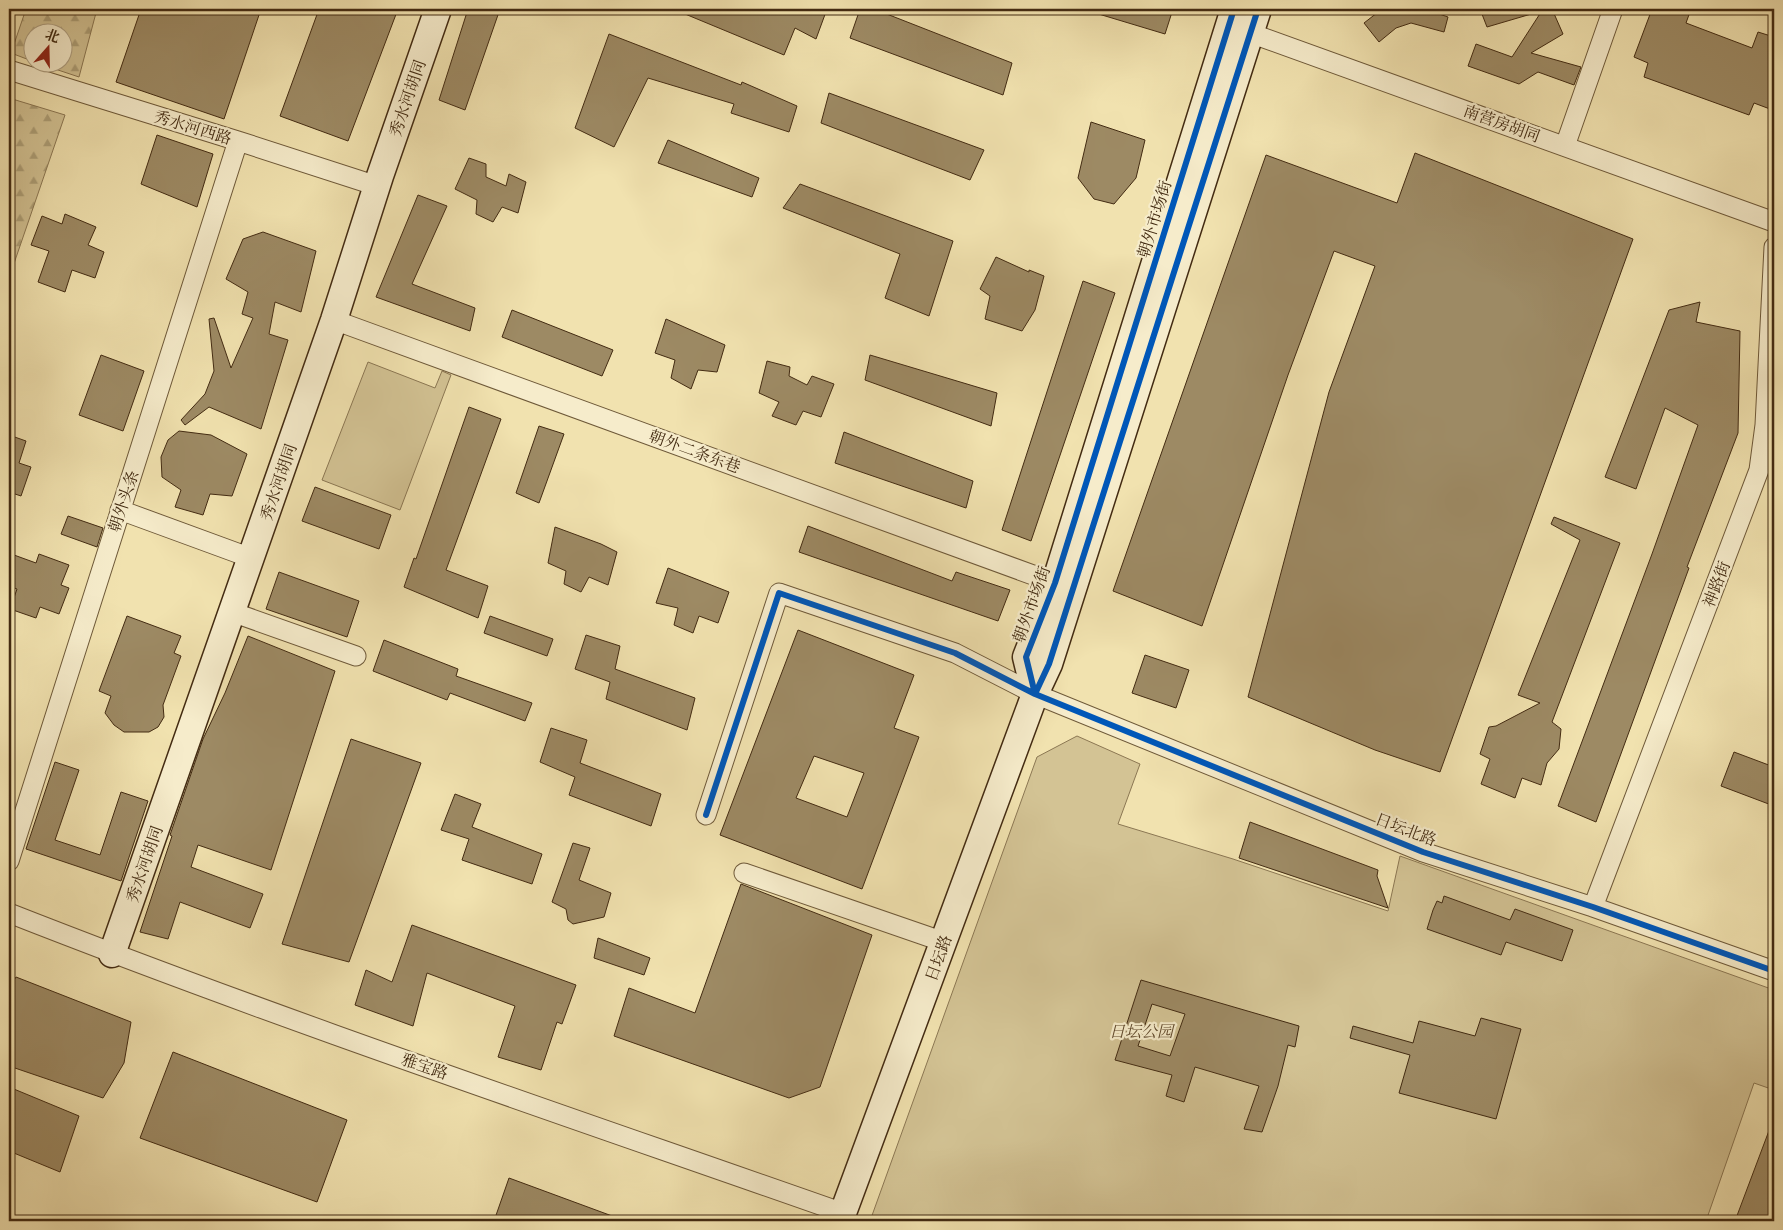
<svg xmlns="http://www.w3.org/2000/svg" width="1783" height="1230" font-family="'Libre Bodoni','Noto Serif SC',serif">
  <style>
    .forest { fill: url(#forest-firs); stroke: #8b7753 }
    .park { fill: #d3c394; stroke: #8b7753 }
    .building { fill: #9d8a64; stroke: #432b12; fill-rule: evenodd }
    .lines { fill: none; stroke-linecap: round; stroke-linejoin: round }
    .street-casing { stroke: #6e5939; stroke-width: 21 }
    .secondary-casing { stroke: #432b12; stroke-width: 29 }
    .street { stroke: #f6eccb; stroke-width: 19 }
    .secondary { stroke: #f6eccb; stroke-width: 26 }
    .cycleway-casing { stroke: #f6eccb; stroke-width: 9 }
    .cycleway { stroke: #0057b8; stroke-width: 6 }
    .labels { text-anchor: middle; stroke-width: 4.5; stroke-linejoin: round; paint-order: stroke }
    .street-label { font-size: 16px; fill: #432b12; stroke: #f6eccb }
    .park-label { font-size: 16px; font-style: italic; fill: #60492c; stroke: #f6eccb }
  </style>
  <defs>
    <pattern id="forest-firs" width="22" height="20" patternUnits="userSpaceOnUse" patternTransform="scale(1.25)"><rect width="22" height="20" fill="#d3c394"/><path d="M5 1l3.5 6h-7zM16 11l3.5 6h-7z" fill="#ad9f77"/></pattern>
  </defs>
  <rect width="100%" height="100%" fill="#f1e2af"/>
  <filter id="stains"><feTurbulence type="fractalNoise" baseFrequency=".004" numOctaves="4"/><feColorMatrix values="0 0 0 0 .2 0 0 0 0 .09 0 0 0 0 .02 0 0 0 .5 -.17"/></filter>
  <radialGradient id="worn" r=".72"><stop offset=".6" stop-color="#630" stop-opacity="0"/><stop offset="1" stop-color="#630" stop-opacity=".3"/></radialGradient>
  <path class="forest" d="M 26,9 L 97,9 L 79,77 L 37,63 L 62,62 L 62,32 L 32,32 L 32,61 L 11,53 Z
    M 9,98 L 65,115 L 9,278 Z"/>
  <path class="park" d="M 368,362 L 435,388 L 442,371 L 451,375 L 400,510 L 322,480 Z
    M 1077,736 L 1140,764 L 1118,824 L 1233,859 L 1388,911 L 1400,856 L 1774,990 L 1774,1090 L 1754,1083 L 1706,1221 L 870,1221 L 1037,757 Z"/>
  <path class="building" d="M 141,9 L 261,9 L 224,119 L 116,82 Z
    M 319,9 L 398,9 L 348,141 L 280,116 Z
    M 468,9 L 500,9 L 465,110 L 439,100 Z
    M 673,9 L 827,9 L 816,39 L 795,28 L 784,55 Z
    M 860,9 L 874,9 L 1012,63 L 1003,95 L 850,38 Z
    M 1092,9 L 1173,9 L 1165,34 L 1092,12 Z
    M 1382,9 L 1425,9 L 1448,17 L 1444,32 L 1411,23 L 1396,28 L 1379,42 L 1364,23 Z
    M 1480,9 L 1537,9 L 1538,12 L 1487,27 Z
    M 1543,9 L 1552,9 L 1563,34 L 1531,53 L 1581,67 L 1574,85 L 1538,72 L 1519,84 L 1468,66 L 1476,44 L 1512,57 Z
    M 1652,9 L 1691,9 L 1686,23 L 1752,48 L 1758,32 L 1774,37 L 1774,97 L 1770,109 L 1754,103 L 1749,115 L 1644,77 L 1648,63 L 1634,57 Z
    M 609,34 L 741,85 L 742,82 L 797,106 L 789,132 L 731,113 L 734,104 L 648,78 L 614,147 L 575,128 Z
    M 829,93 L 984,150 L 970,180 L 821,123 Z
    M 1091,122 L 1145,140 L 1136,178 L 1114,204 L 1094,199 L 1078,178 Z
    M 157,135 L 213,154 L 197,207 L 141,184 Z
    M 668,140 L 759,178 L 752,197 L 658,163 Z
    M 1415,153 L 1633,239 L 1440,772 L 1375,750 L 1248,697 L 1329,392 L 1375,266 L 1334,251 L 1288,375 L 1202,626 L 1113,591 L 1266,155 L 1397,203 Z
    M 469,158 L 486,164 L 486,177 L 506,186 L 509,174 L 526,182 L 518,213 L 502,207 L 493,222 L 476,214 L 477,200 L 455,189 Z
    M 800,184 L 953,241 L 929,316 L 885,298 L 900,254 L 783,208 Z
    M 418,195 L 447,206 L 412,284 L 475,308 L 470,331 L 376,297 Z
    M 65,214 L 96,227 L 88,245 L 104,252 L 95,278 L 72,270 L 65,292 L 38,282 L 49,251 L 31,245 L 42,216 L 62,224 Z
    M 263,232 L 316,251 L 301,312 L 275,302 L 269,334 L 288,340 L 261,429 L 209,407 L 185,425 L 181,420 L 205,394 L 214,371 L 209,319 L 214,318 L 231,368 L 253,318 L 242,314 L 248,292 L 226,279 L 243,239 Z
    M 996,257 L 1029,272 L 1029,270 L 1044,276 L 1035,310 L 1022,331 L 985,319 L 990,296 L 980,289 Z
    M 1083,281 L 1115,293 L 1031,541 L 1002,530 Z
    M 1700,302 L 1696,322 L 1740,331 L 1738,433 L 1687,567 L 1689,568 L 1596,822 L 1558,806 L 1652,554 L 1698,425 L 1665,408 L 1636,489 L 1605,477 L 1669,310 Z
    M 512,310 L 613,350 L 602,376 L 502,337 Z
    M 666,319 L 725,345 L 717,372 L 698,370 L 691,389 L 671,378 L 675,360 L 655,353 Z
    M 101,355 L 144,371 L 123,431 L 79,415 Z
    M 870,355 L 997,393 L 991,426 L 865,380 Z
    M 767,361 L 790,367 L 789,376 L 807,385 L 812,376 L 834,384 L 821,417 L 803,411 L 796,425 L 772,416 L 779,402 L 759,393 Z
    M 469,407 L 501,419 L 446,570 L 488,586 L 478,618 L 404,587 L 414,558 L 416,559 Z
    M 539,426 L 564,434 L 539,503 L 516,493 Z
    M 179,431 L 211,435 L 247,454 L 232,496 L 210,494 L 203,515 L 175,507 L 181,490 L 162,477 L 161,457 L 168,440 Z
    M 844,432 L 973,481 L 966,508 L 835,463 Z
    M 9,435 L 26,441 L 19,463 L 31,467 L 21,496 L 9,492 Z
    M 315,487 L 391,515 L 379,549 L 302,521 Z
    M 68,516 L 103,528 L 97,547 L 61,534 Z
    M 1554,517 L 1620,543 L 1552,722 L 1561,729 L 1559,749 L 1547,763 L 1541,785 L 1522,778 L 1515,798 L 1481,784 L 1490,759 L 1480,754 L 1489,727 L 1496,726 L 1540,703 L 1518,695 L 1580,540 L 1551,524 Z
    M 808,526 L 952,581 L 956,572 L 1010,590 L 998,621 L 799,552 Z
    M 555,527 L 601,544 L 617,552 L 608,585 L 589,577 L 581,592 L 564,584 L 566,571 L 548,563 Z
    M 39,554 L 69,565 L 61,585 L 69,588 L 59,614 L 40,607 L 36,618 L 10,609 L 17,589 L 9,586 L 9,569 L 14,555 L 36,563 Z
    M 668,568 L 729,592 L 718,623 L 699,616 L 693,633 L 674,625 L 678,608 L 656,603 Z
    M 279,572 L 359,601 L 347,637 L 266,609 Z
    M 127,616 L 181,636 L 174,653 L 181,656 L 163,705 L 164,717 L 158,727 L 149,732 L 124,732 L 114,725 L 105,713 L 111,696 L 99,691 Z
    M 490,616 L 553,639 L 547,656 L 484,633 Z
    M 798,630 L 914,675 L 894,728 L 919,737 L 862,889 L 720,835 ZM 814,756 L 864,773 L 847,817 L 796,798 Z
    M 586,635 L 620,646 L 615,669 L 695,698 L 687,730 L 606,699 L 610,682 L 575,669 Z
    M 248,636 L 335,671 L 271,870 L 198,845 L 191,867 L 263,894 L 250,928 L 180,902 L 168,939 L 140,932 L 172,836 L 170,835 L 203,739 L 225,693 Z
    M 384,640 L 458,669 L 456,676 L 532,703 L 525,721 L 450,693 L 447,700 L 373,671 Z
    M 1145,655 L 1189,670 L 1176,708 L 1132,693 Z
    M 551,728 L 587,740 L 580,763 L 661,794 L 651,826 L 569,795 L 575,777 L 540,762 Z
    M 351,739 L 421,763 L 349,962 L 282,944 Z
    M 1734,752 L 1774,767 L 1774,806 L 1721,786 Z
    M 55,762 L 79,770 L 55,840 L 100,855 L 121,792 L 148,801 L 121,881 L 26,849 Z
    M 455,794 L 481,804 L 472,827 L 542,854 L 532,884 L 462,860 L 469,839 L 441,830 Z
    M 1250,822 L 1378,870 L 1377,876 L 1388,908 L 1239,858 Z
    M 573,843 L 590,848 L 579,880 L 611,893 L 604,917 L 573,924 L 568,920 L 566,909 L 552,902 Z
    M 741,884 L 872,935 L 820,1087 L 789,1098 L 614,1036 L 629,988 L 695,1013 Z
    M 1444,896 L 1510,920 L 1515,909 L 1573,930 L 1562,961 L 1506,942 L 1501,955 L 1427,929 L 1433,910 L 1437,901 L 1442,903 Z
    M 412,925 L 576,985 L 562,1024 L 557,1022 L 541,1070 L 498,1057 L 515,1006 L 427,973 L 413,1026 L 355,1005 L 366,970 L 392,982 Z
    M 598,938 L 650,958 L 644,975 L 594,958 Z
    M 16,977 L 131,1022 L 124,1063 L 103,1098 L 9,1066 L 9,988 Z
    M 1141,980 L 1299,1026 L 1295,1047 L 1288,1045 L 1278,1086 L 1262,1132 L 1244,1129 L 1259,1086 L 1195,1067 L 1184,1102 L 1166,1096 L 1172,1075 L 1115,1060 ZM 1152,1004 L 1185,1014 L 1170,1056 L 1138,1046 Z
    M 1481,1018 L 1521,1029 L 1496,1119 L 1399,1093 L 1410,1055 L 1350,1038 L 1353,1026 L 1413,1043 L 1419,1021 L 1475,1036 Z
    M 173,1052 L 347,1120 L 317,1202 L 140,1138 Z
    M 9,1087 L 79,1116 L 60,1172 L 9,1151 Z
    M 1773,1120 L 1774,1120 L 1774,1221 L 1735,1221 Z
    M 509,1178 L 623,1220 L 623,1221 L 494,1221 Z"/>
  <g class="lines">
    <g class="street-casing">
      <path id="street" d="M 1239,29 L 1774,222
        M 9,70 L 238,141 L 377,186
        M 1565,146 L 1613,9
        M 334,320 L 1055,583
        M 120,510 L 251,558
        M 232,612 L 356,656
        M 706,815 L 779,593 L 955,653 L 1035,694 L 1423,852 L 1593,907 L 1774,971
        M 9,861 L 238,141
        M 744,873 L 944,942
        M 1593,907 L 1759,470 L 1765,425 L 1774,247
        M 9,913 C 284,1021 564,1115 843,1213"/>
    </g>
    <g class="secondary-casing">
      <path id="secondary" d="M 1035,694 L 1026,657 L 1055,583 L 1234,9
        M 112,954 L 334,320 L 380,176 L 438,9
        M 840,1221 L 1035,694 L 1049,664 L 1258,9"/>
    </g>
    <use href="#street" class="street"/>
    <use href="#secondary" class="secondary"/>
    <g class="cycleway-casing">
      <path id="cycleway" d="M 1035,694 L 1049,664 L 1258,9
        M 1035,694 L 1026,657 L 1055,583 L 1234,9
        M 706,815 L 779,593 L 955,653 L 1035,694 L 1423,852 L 1593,907 L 1774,971"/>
    </g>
    <use href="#cycleway" class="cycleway"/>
  </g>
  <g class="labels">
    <g class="street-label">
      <text transform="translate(407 98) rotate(-71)" y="6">秀水河胡同</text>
      <text transform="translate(1502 123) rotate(20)" y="6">南营房胡同</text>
      <text transform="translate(193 127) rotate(17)" y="6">秀水河西路</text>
      <text transform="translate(1154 219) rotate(-73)" y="6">朝外市场街</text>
      <text transform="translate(695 451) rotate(20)" y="6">朝外二条东巷</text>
      <text transform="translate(278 482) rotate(-71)" y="6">秀水河胡同</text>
      <text transform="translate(123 501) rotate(-72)" y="6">朝外头条</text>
      <text transform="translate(1716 584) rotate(-69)" y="6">神路街</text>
      <text transform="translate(1031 604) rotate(-70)" y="6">朝外市场街</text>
      <text transform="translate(1406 829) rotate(21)" y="6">日坛北路</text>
      <text transform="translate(144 864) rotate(-71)" y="6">秀水河胡同</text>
      <text transform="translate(938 958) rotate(-70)" y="6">日坛路</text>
      <text transform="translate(425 1066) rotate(19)" y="6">雅宝路</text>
    </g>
    <g class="park-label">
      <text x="1141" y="1037">日坛公园</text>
    </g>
  </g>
  <rect width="1783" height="1230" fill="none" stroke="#f1e2af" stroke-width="30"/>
  <rect x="10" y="10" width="1763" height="1210" fill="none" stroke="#432b12" stroke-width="2.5"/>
  <rect x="15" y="15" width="1753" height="1200" fill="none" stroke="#432b12"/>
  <g transform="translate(48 48) rotate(20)"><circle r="24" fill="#f6eccb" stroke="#ae9f81"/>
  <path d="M0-4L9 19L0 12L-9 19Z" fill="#8f2418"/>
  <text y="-8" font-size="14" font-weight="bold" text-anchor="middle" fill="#432b12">北</text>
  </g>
  <rect width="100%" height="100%" filter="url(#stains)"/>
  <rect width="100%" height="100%" fill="url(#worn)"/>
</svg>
